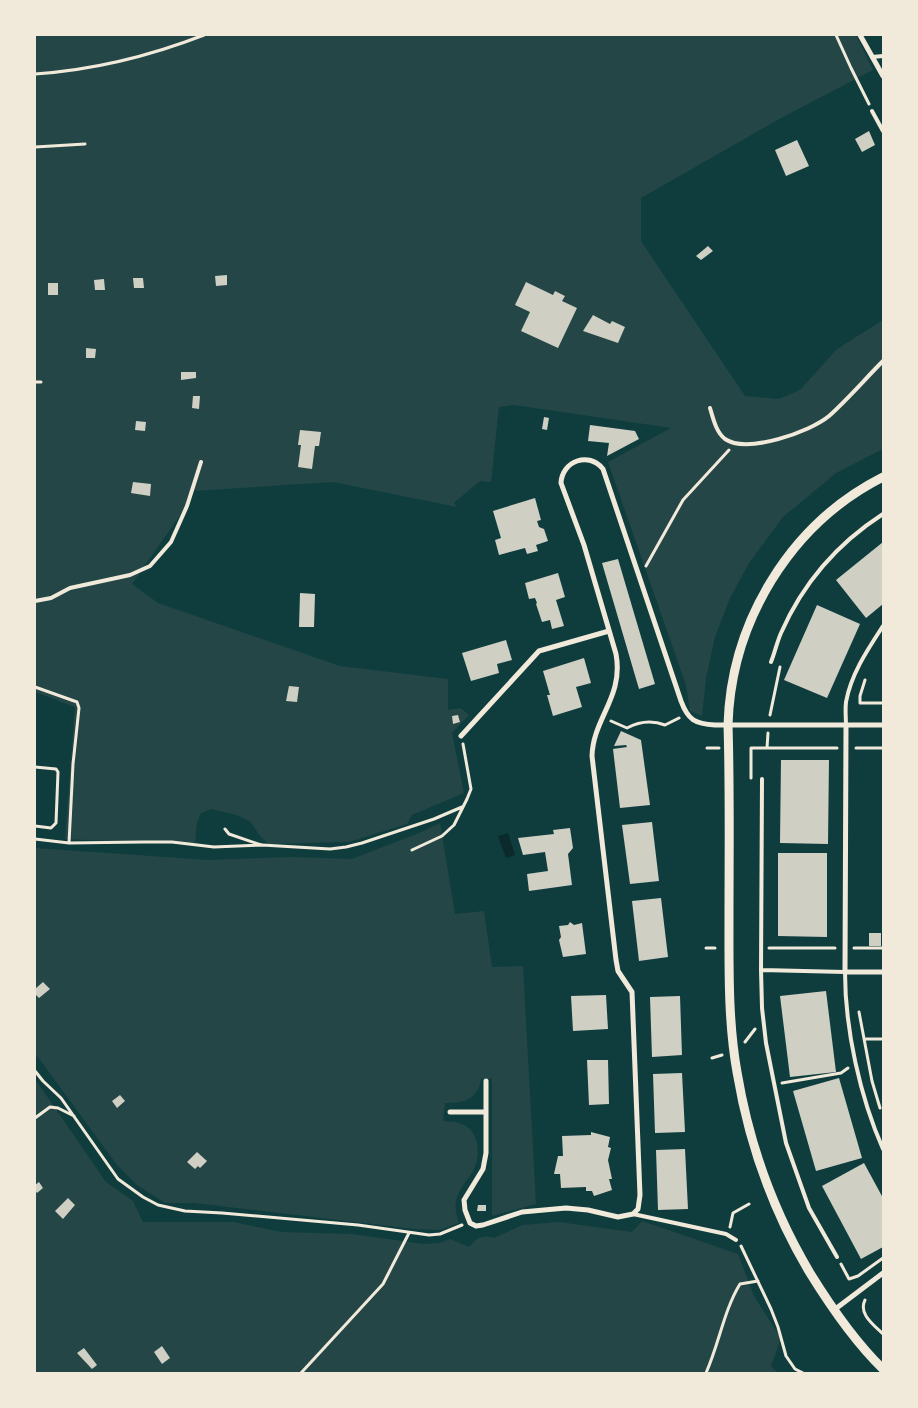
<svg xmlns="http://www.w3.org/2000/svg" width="918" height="1408" font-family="'Golos Text',sans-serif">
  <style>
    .green { fill: #244646 }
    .water { fill: #0a2a2b }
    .building { fill: #cfcfc3 }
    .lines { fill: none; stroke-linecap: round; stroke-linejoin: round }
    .path { stroke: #f1e9da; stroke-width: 3 }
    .service { stroke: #f1e9da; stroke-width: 4 }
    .minor { stroke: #f1e9da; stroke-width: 5 }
    .tertiary { stroke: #f1e9da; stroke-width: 9 }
  </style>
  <rect width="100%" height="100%" fill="#0f3d3e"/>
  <path class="green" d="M 35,35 L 856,35 L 873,70 L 781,118 L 641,198 L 641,241 L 745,396 L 779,399 L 800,390 L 837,349 L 883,320 L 883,449 L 836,473 L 783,517 L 749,563 L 730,598 L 715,637 L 706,678 L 702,716 L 690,711 L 686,685 L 608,462 L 671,428 L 514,405 L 499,407 L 491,482 L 480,481 L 454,503 L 457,507 L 333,482 L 193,491 L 183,511 L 132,584 L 158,603 L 340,666 L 448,679 L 448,710 L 461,708 L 469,715 L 452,733 L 464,793 L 412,815 L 407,824 L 349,842 L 269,844 L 260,836 L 251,822 L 236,815 L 212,809 L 201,813 L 197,822 L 195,843 L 174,844 L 65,839 L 75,707 L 35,692 Z
    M 440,823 L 455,914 L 484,911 L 492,967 L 523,966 L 536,1204 L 492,1216 L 492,1079 L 481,1079 C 478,1100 463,1103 445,1103 L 443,1121 C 448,1122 454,1121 459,1123 C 479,1128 482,1155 473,1171 C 468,1180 460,1187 457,1197 C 454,1206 456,1215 459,1223 L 440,1230 L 415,1229 L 194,1203 L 165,1203 L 137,1185 L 117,1165 L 35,1053 L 35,848 L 209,860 L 291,857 L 352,859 L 419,833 Z
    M 35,1079 L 106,1182 L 133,1201 L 143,1222 L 234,1222 L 281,1232 L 352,1234 L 423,1244 L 439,1243 L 450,1239 L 469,1247 C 477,1238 482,1234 494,1238 L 523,1225 L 559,1222 L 632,1232 L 642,1221 L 738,1254 L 754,1296 L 781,1338 L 771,1366 L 778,1373 L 35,1373 Z"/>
  <path class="water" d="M 508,833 L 515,855 L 506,858 L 498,836 Z"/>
  <path class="building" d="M 869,131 L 875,145 L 862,152 L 855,139 Z
    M 797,140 L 809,166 L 786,176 L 775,150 Z
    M 708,246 L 713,251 L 701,260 L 696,256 Z
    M 227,275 L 227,285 L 216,286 L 215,276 Z
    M 133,278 L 143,278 L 144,288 L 134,288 Z
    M 104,279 L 105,290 L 95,290 L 94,280 Z
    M 526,282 L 553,295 L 555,291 L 565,296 L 562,301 L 577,308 L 558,348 L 521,331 L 530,312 L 515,305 Z
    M 48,283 L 58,283 L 58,295 L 48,295 Z
    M 593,315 L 610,324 L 612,321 L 625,327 L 618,343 L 583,331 Z
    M 86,348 L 96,349 L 95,358 L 86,358 Z
    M 181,372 L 196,372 L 196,378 L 181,380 Z
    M 193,396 L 200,396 L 199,409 L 192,408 Z
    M 544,417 L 549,418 L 547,430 L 542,429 Z
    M 136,421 L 146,422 L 145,431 L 135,430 Z
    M 590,425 L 635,431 L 639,439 L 607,456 L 609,443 L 588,441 Z
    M 300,430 L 321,432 L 319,446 L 315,446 L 312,469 L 298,467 L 301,445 L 298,445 Z
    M 133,482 L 151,484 L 150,496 L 131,493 Z
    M 535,498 L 541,520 L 537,521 L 539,527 L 544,529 L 548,541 L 536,545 L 538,551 L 527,554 L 525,548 L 499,555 L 495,540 L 501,538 L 493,511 Z
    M 883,542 L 883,604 L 866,618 L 836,580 Z
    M 618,559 L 655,684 L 639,689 L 602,563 Z
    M 558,573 L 565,597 L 556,600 L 564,626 L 552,629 L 550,620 L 542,622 L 536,604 L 537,603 L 535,598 L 529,599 L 525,583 Z
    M 300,593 L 315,594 L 314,627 L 299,627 Z
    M 817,605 L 860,624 L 827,698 L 784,680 Z
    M 506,640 L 512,660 L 497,664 L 499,673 L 471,681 L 462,653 Z
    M 584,658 L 591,683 L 576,687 L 582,707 L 553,716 L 547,695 L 550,695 L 543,671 Z
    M 289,686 L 299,687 L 297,702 L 286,701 Z
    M 458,715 L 460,722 L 453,724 L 452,716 Z
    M 621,731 L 641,740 L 650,805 L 620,808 L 613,749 L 627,747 L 626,745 L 614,746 Z
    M 781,760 L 829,760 L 828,844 L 780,843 Z
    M 652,822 L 659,881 L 630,884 L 622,825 Z
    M 570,828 L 573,848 L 568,854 L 572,885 L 529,891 L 527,874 L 548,871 L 545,852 L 523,855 L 518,838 L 554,834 L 553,830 Z
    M 778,853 L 827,853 L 827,937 L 778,936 Z
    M 661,898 L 668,957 L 639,961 L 632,901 Z
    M 570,922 L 574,925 L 582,923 L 586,954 L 563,957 L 559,940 L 561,937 L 559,926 L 568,925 Z
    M 869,933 L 881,933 L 881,946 L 869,946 Z
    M 43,982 L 50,989 L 39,998 L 35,994 L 35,989 Z
    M 826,991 L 836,1072 L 790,1077 L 780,996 Z
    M 606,995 L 608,1029 L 573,1031 L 571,996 Z
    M 680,996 L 682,1055 L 652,1057 L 650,997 Z
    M 587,1060 L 608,1060 L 609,1104 L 589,1105 Z
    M 682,1073 L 685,1132 L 655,1133 L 653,1074 Z
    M 839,1078 L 862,1158 L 816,1171 L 793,1091 Z
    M 120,1095 L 125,1101 L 117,1108 L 112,1101 Z
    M 591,1132 L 610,1137 L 608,1147 L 611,1148 L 608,1160 L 612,1179 L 609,1179 L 612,1190 L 594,1196 L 592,1191 L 586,1191 L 586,1187 L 561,1188 L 560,1174 L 554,1174 L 558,1156 L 563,1156 L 562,1136 L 591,1135 Z
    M 685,1149 L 688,1209 L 658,1210 L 656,1150 Z
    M 197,1152 L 207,1161 L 200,1168 L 198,1166 L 195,1169 L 187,1162 Z
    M 864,1163 L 883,1198 L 883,1247 L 861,1259 L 822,1186 Z
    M 39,1182 L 43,1188 L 37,1193 L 35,1190 L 35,1185 Z
    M 68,1198 L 75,1205 L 63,1219 L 55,1211 Z
    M 478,1205 L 486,1205 L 486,1211 L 477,1211 Z
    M 162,1346 L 170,1358 L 162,1364 L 154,1352 Z
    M 84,1348 L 97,1365 L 92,1369 L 77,1353 Z"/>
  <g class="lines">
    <path class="path" d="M 836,35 L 851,68 L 869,104
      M 35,74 C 93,70 150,56 204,35
      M 35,147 L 85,144
      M 35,382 L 41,382
      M 646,566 L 683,500 L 729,450
      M 865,680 L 860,696 L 860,703 L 883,703
      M 35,687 L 77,702 L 79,708 L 73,764 L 69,843
      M 770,715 L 780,667
      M 611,721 L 627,728 C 640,721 652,720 665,725 L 679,718
      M 707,748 L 719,748
      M 767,748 L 768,733
      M 856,748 L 883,748
      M 35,767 L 56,769 L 58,772 L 56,823 L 51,828 L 35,826
      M 751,778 L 751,748 L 837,748
      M 225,829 L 229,834 L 261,845
      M 35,839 L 69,843 L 143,842 L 172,842 L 214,847 L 262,845 L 330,849 L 346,847 L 362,843 L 434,819 L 462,807
      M 412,850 L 442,836 L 454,825 L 467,799 L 471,789 L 463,744
      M 706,948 L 715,948
      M 769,948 L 835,948
      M 854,948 L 883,948
      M 859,1012 L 872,1081 L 880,1108
      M 864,1039 L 883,1039
      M 745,1042 L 755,1029
      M 712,1058 L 722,1055
      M 35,1071 L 43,1081 L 61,1098 L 118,1179 L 143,1197 L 158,1205 L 185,1211 L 222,1213 L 358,1225 L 429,1235 L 440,1234 L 462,1225
      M 782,1083 L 841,1073 L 848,1068
      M 35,1118 L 50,1107 L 58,1108 L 74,1116
      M 730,1227 L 733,1213 L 749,1204
      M 741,1246 L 771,1309 L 778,1327 L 786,1356 L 795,1369 L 803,1373
      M 841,1264 L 849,1279 L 858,1276 L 883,1258
      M 865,1300 C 858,1314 874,1325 883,1334
      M 301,1373 L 383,1284 L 409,1233
      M 706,1373 C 719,1344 724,1310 740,1284 L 758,1281"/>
    <path class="service" d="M 872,57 L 883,56
      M 872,111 L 883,131
      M 710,408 C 713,418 716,432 725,439 C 747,454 810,432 829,416 C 848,399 865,379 883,361
      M 35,601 L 51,598 L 70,588 L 130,575 L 150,566 L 171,542 L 187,506 L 201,462
      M 771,662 C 775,652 777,642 781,633 C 803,583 838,543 883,514
      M 846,726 C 846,718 845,710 846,702 C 851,674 868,649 883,626
      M 762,779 L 761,970 L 762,1008 L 766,1043 L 786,1143 L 809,1208 L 837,1257
      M 761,970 L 845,972 C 845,1029 860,1097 883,1149
      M 633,1214 L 726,1234 L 736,1240"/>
    <path class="minor" d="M 860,35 L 883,76
      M 846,726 L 845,972 L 883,972
      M 461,736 L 539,651 L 609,631
      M 486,1081 L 486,1153 L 483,1169 L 464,1200 L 465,1210 L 470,1223 L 476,1226 L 483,1225 L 522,1212 L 566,1208 L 588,1210 L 618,1217 L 633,1214 L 638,1209 L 640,1195 L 632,992 L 618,971 L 616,960 L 592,756 C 593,718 624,697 616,654 L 584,545 L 561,483 C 562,461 589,451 603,469 L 681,701 C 688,720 695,724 715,725 L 883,725
      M 450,1112 L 486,1112
      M 834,1310 L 883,1273"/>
    <path class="tertiary" d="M 883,477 C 790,524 731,622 728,725 C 730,790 729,854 729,918 C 729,969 728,1022 737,1072 C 749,1144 773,1211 810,1273 C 831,1307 854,1341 883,1369"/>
  </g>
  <rect width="918" height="1408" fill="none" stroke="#f1e9da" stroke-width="72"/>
</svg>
